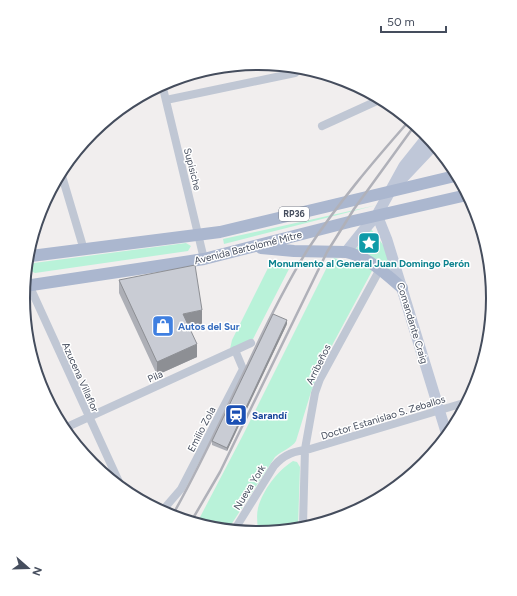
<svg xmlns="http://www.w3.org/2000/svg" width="517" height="596" font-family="Figtree,sans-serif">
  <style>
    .green { fill: #b9f2d9 }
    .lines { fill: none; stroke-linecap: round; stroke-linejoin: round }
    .street { stroke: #c0c7d4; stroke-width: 8 }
    .secondary { stroke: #bfc7d8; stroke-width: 11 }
    .primary { stroke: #abb7cf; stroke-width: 12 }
    .rail { stroke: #b0b1b9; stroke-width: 2.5 }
    .wall { fill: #adafb6 }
    .shaded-wall { fill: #8d8f94 }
    .building { fill: #c9ccd4; stroke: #8d8f94 }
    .labels { text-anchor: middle; stroke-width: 3; stroke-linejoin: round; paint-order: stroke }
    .shield { fill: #fff; stroke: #7d828e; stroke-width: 1 }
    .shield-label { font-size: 9px; font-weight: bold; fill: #454d5d }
    .street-label { font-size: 10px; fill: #454d5d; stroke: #fff }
    .culture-label { font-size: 10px; font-weight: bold; fill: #0d838f; stroke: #fff }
    .shop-label { font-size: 10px; font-weight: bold; fill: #366cbe; stroke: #fff; text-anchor: start }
    .transit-label { font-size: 10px; font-weight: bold; fill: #164399; stroke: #fff; text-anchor: start }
    .rim { fill: none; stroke: #454d5d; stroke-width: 2 }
  </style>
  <rect width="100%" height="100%" fill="#f1eeee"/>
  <path class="green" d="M 377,205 L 224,244 L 223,239 Z
    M 371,229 L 384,246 L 391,271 L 355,250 Z
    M 186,243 L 191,246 L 188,251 L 35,273 L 29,270 L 30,267 L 34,263 Z
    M 334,258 L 369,266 L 372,271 L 321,366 L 311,392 L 296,441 C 292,448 281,451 275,457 L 229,528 L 198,521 L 243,435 L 331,259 Z
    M 269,266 L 289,269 L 253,339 L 230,349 L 232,340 Z
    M 293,461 L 297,462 L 300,467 L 298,526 L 258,533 C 258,526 256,516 258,508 C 263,490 277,471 293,461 Z"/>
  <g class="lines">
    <path class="street" d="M 162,84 L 204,259
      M 166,100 L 295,73
      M 411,122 L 417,130 L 427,138
      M 322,126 L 379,100
      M 62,176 L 84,250
      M 27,278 L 29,285 L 119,482
      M 67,427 L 251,343
      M 162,511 L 181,489 L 243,369 L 235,350
      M 303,525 L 305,449 L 315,393 L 320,379 L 380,269
      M 235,529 L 274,466 C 284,454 295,451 310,449 L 467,402"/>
    <path class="secondary" d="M 400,181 L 434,145
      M 377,215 L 387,240 L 446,432
      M 346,252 L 362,232 L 377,215 L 404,166 L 428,136"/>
    <path class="primary" d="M 261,248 L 294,251 L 346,252 C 368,257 386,274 402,288
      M 31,256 L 220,232 L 455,176
      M 25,286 L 204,259 L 349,222 L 467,195"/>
    <path class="rail" d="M 172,516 C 200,467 223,415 248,364 C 266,325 285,286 308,249 C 338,203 373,162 409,121
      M 192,520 L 220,472 L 327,252 L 354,209 L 415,125"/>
  </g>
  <path class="wall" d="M 119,280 L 202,324 L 189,327 L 197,357 L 157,375 L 119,293 Z
    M 287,324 L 227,451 L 212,445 L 212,441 Z"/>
  <path class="shaded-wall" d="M 202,310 L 202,324 L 183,328 L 183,314 Z
    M 287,320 L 287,324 L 227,451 L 227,448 Z
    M 197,344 L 197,357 L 157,375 L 157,362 Z"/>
  <path class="building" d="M 195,265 L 202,310 L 183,314 L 197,344 L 157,362 L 119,280 Z
    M 273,314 L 287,320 L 227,448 L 212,441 Z"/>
  <defs>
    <g id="sight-square" transform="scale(1.15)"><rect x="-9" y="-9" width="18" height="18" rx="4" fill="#0f9aa8" stroke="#fff"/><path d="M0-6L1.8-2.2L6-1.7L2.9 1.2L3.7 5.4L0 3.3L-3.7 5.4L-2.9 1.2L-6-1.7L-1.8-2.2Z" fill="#fff"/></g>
    <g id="shop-square" transform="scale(1.15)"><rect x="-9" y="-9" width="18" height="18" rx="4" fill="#3f7fe0" stroke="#fff"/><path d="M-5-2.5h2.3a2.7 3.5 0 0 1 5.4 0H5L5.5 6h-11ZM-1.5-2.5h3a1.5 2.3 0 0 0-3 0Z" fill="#fff"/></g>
    <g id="station-square" transform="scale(1.15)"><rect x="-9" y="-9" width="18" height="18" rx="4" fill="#1a4fb4" stroke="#fff"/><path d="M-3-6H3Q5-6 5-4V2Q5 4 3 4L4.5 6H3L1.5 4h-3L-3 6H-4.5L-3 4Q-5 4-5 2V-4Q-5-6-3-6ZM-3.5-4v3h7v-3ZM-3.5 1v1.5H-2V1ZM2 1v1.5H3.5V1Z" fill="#fff"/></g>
  </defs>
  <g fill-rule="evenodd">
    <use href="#sight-square" x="369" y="243"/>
    <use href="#shop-square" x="163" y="326"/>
    <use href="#station-square" x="236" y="415"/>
  </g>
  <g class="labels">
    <rect class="shield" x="279" y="207" width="30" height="14" rx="3"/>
    <g class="shield-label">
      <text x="294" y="217">RP36</text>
    </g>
    <g class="street-label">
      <text transform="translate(193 169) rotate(76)" y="4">Supisiche</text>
      <text transform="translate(248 247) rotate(-14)" y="4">Avenida Bartolomé Mitre</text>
      <text transform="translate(413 323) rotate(73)" y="4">Comandante Craig</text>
      <text transform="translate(318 364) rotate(-64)" y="4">Arribeños</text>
      <text transform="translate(155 376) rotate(-24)" y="4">Pila</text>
      <text transform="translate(81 377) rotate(66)" y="4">Azucena Villaflor</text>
      <text transform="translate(383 417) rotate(-17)" y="4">Doctor Estanislao S. Zeballos</text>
      <text transform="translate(201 429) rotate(-63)" y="4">Emilio Zola</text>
      <text transform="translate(249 487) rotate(-58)" y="4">Nueva York</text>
    </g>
    <g class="culture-label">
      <text x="369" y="267">Monumento al General Juan Domingo Perón</text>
    </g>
    <g class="shop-label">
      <text x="178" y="330">Autos del Sur</text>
    </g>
    <g class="transit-label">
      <text x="252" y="419">Sarandí</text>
    </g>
  </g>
  <path d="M0 0H517V596H0ZM30 298a228 228 0 1 1 456 0a228 228 0 1 1-456 0Z" fill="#fff" fill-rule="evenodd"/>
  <path class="rim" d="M30 298a228 228 0 1 1 456 0a228 228 0 1 1-456 0Z"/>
  <g transform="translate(28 568) rotate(110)" stroke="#ffffff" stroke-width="3" paint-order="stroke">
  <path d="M0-3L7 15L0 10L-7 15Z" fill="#454d5d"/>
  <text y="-6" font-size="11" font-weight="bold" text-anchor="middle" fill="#454d5d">N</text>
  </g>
  <path d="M381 26v6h65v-6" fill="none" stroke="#454d5d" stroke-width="2"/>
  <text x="387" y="26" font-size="12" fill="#454d5d" stroke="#ffffff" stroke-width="3" paint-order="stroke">50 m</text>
</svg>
